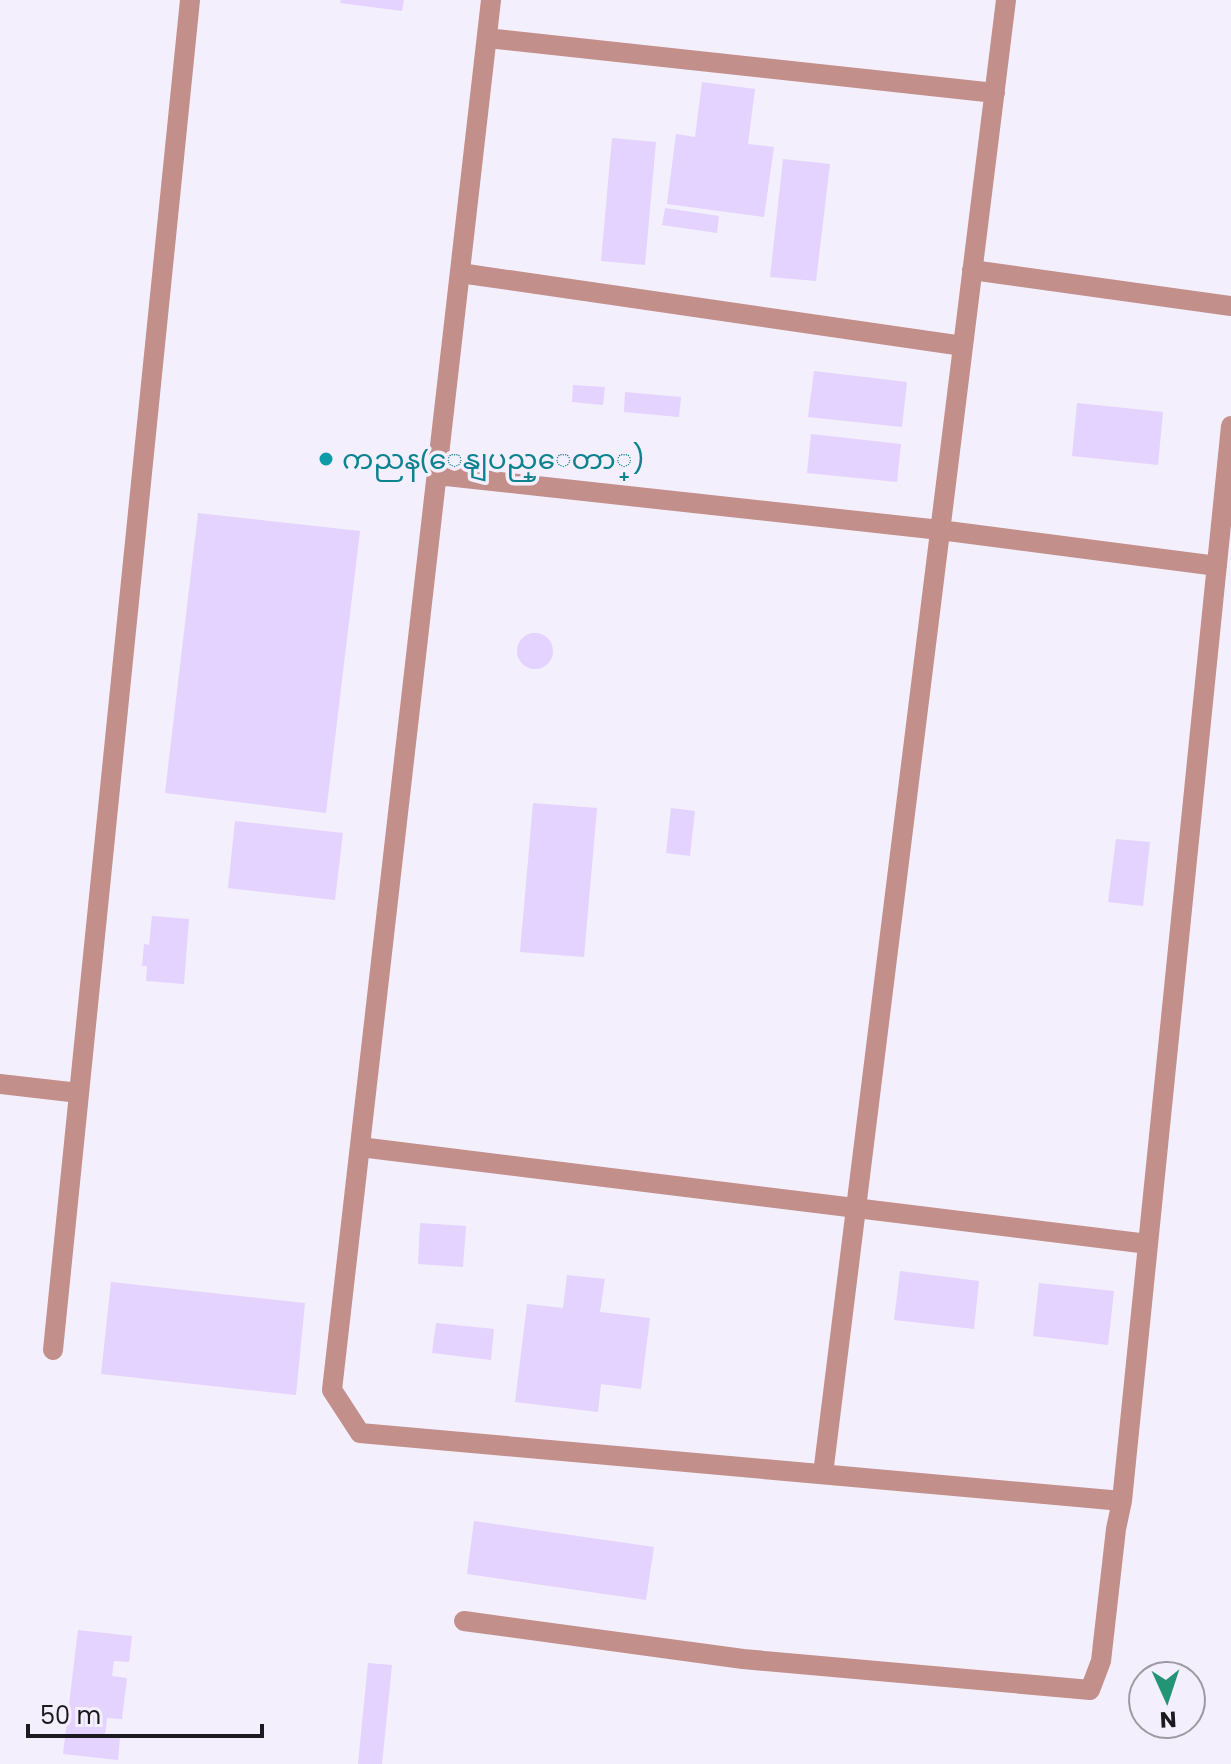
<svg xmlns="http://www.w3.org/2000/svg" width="1231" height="1764" font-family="Poppins,'Noto Sans Myanmar',sans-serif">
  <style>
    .building { fill: #e4d2ff }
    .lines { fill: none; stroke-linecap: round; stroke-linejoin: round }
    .minor { stroke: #c28f8a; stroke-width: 20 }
    .culture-dot { fill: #0f9aa8; stroke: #f4effc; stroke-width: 3 }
    .labels { text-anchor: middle; stroke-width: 7; stroke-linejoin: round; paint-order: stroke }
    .culture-label { font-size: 28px; fill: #0d838f; stroke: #f4effc; text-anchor: start }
  </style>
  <rect width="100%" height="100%" fill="#f4effc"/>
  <path class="building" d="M 341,0 L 404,0 L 402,11 L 340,3 Z
    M 702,82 L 755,89 L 748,144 L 774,147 L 764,217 L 667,204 L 676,134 L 695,137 Z
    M 612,138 L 656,142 L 645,265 L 601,261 Z
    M 783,159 L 830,164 L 816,281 L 770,277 Z
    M 665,208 L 719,216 L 717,233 L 662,225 Z
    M 814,371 L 907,382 L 902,427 L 808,417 Z
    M 573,385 L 605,387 L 603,405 L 572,402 Z
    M 625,392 L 681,397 L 679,417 L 624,412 Z
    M 1077,403 L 1163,412 L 1158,465 L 1072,456 Z
    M 811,434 L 901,444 L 897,482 L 807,473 Z
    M 198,513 L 360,531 L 326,813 L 165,793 Z
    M517 651a18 18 0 1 1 36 0a18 18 0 1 1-36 0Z
    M 533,803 L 597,808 L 584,957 L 520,952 Z
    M 671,808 L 695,811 L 690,856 L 666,853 Z
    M 235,821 L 343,833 L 335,900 L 228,888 Z
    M 1116,839 L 1150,842 L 1143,906 L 1108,902 Z
    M 152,916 L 189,919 L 184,984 L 146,981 L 147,966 L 142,966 L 144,944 L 149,945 Z
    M 420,1223 L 466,1226 L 463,1267 L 418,1264 Z
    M 900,1271 L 979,1281 L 974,1329 L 894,1320 Z
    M 567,1275 L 605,1279 L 600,1312 L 650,1318 L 641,1389 L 601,1384 L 598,1412 L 515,1402 L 527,1304 L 563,1308 Z
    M 111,1282 L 305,1303 L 296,1395 L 101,1374 Z
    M 1039,1283 L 1114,1291 L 1108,1345 L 1033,1336 Z
    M 436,1323 L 494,1329 L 491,1360 L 432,1353 Z
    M 474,1521 L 654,1547 L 646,1600 L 467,1574 Z
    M 78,1630 L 132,1636 L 129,1662 L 114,1661 L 112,1676 L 127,1678 L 122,1719 L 107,1718 L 105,1735 L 120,1737 L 118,1760 L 63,1754 Z
    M 368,1663 L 392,1665 L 382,1764 L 358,1764 Z"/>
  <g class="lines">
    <path class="minor" d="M 491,0 L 332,1390 L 360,1433 L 1122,1501 L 1231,426
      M 487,38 L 995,93
      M 972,270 L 1231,306
      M 460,273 L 963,346
      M 437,475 L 940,530 L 1217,566
      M 0,1084 L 79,1093
      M 360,1147 L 1148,1244
      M 53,1350 L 190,0
      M 823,1474 L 1006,0
      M 464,1621 L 743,1659 L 1090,1690 L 1101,1661 L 1116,1529 L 1122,1501"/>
  </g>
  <circle class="culture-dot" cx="326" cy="459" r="8"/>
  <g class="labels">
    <g class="culture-label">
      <text x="342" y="469">ကညန(ေနျပည္ေတာ္)</text>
    </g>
  </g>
  <g transform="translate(1167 1700) rotate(177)"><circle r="38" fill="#f4effc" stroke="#9e9aa4" stroke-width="2"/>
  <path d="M0-6L14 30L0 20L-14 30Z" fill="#249476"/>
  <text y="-12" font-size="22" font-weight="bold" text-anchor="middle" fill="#1c1a1f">N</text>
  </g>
  <path d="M28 1724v12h234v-12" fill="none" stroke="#1c1a1f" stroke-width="4"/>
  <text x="40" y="1724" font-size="24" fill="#1c1a1f" stroke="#f4effc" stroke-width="6" paint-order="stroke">50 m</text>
</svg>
